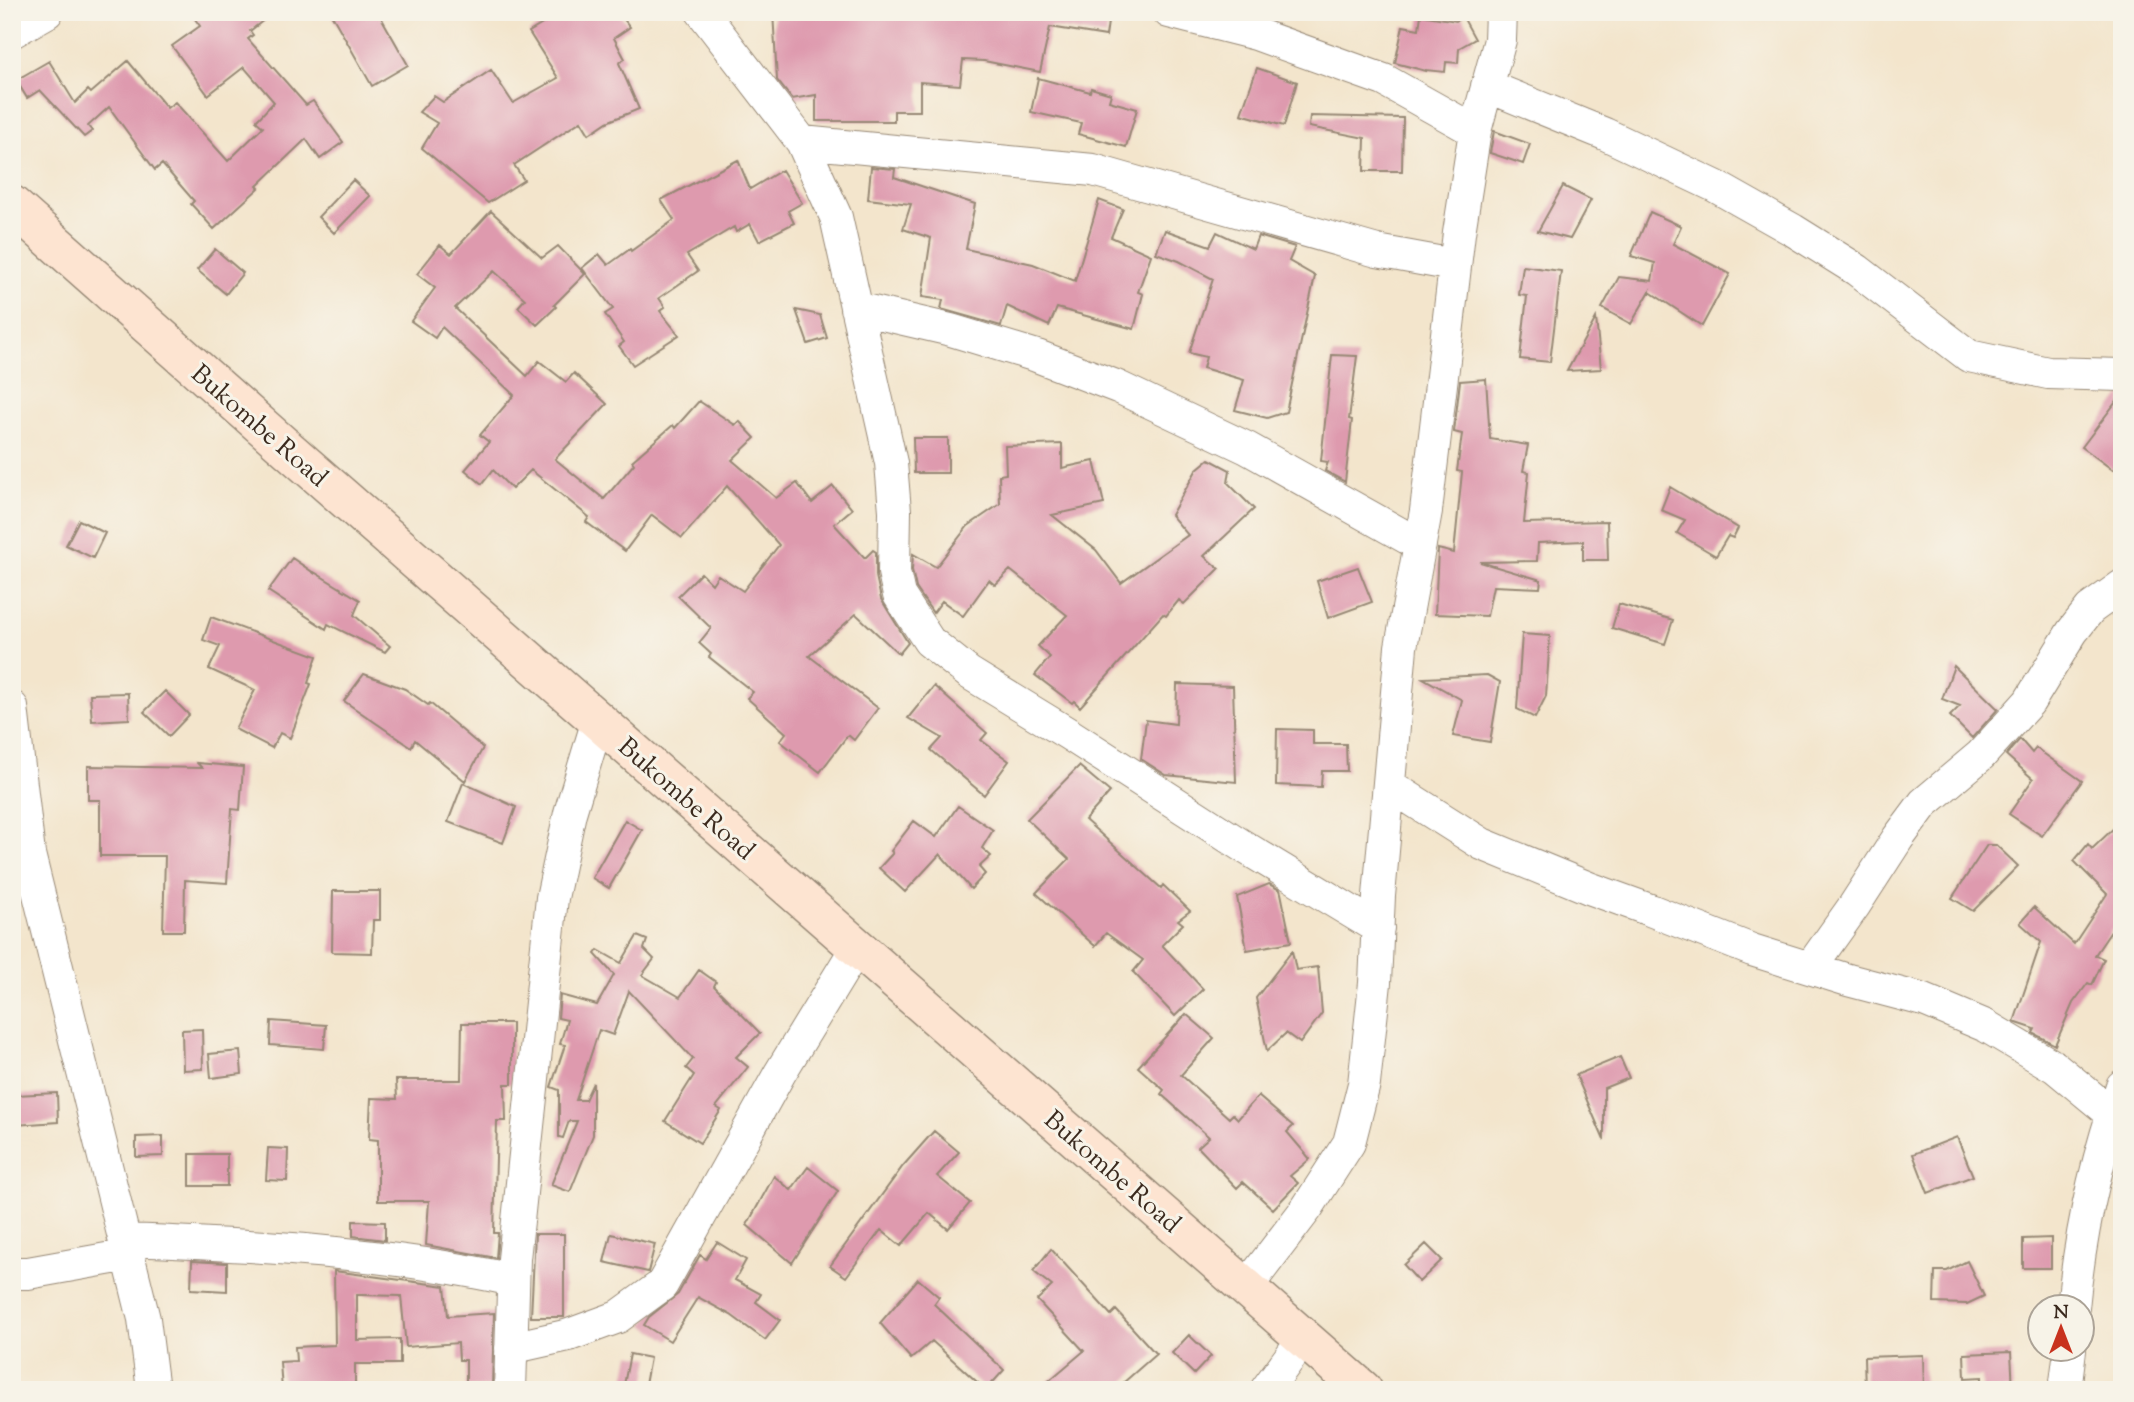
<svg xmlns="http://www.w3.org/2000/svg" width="2134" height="1402" font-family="'Sorts Mill Goudy',serif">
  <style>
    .building { fill: #de9aae }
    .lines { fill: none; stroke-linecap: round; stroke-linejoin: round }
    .street-casing { stroke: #978875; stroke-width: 34 }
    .secondary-casing { stroke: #978875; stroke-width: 41 }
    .street { stroke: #fff; stroke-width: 32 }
    .secondary { stroke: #fde4d1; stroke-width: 38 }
    .labels { text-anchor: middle; stroke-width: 6; stroke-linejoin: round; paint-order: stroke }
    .street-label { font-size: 26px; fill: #3b2a1e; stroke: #f7f3e8 }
  </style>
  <rect width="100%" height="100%" fill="#f7f3e8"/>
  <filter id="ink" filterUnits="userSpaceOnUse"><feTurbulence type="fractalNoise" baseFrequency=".0143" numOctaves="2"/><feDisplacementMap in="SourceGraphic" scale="14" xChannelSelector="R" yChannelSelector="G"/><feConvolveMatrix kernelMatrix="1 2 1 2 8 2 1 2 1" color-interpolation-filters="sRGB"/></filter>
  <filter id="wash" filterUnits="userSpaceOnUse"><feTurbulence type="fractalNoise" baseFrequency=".00686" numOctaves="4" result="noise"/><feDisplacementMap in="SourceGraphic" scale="28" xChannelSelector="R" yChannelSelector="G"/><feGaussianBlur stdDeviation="1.57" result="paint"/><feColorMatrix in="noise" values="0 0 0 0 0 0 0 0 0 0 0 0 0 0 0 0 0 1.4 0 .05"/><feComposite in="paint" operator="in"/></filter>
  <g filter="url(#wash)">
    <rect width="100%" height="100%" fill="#f3e5cc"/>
    <g id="blocks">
      <path class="building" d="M 190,12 L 274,12 L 250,31 L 253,35 L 248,39 L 306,105 L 313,101 L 343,142 L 320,159 L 306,139 L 257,186 L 259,188 L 214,229 L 191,204 L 194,201 L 162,164 L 155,170 L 109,107 L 88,126 L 92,131 L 84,137 L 40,90 L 27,98 L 16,80 L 49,61 L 75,103 L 88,90 L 91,93 L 128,61 L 167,108 L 175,102 L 228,161 L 263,127 L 256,121 L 274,102 L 244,67 L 208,95 L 172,46 L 200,26 Z
        M 330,12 L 378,12 L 408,65 L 372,86 Z
        M 545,12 L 618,12 L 630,27 L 614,38 L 625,59 L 619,63 L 639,109 L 607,122 L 589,134 L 581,121 L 514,165 L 524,180 L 488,203 L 422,148 L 437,123 L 419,112 L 434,96 L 443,102 L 491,70 L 513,103 L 558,78 L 529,32 L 549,20 Z
        M 773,12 L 1091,12 L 1109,15 L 1106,36 L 1050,27 L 1040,72 L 984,61 L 963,60 L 960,85 L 920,82 L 920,111 L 894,111 L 894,121 L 816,121 L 816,95 L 792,99 L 777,80 Z
        M 1421,15 L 1456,21 L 1463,17 L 1475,39 L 1459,48 L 1458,63 L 1446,62 L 1445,72 L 1426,70 L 1426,71 L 1395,63 L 1403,26 L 1419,29 Z
        M 1257,68 L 1297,82 L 1284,126 L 1241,114 Z
        M 1038,78 L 1090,92 L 1091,88 L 1111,94 L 1109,101 L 1137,109 L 1126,147 L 1078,134 L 1081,123 L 1031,112 Z
        M 1310,116 L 1403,118 L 1402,171 L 1364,171 L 1365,138 L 1309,127 Z
        M 1494,131 L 1530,144 L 1523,164 L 1490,153 Z
        M 738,160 L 750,189 L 782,170 L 802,203 L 788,211 L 794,223 L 759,241 L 750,224 L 736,232 L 734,227 L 687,255 L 698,271 L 659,298 L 665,307 L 660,311 L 679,335 L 633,365 L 619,346 L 624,342 L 605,314 L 613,309 L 582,268 L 599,254 L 608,265 L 630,249 L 631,251 L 674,220 L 661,200 Z
        M 871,167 L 895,169 L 894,177 L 975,204 L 966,249 L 1033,264 L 1075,281 L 1099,200 L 1123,209 L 1111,237 L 1151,255 L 1138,292 L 1143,294 L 1134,329 L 1057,308 L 1049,326 L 1007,306 L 1001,326 L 941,309 L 943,300 L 922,297 L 931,238 L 903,229 L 911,204 L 868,199 Z
        M 353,180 L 370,196 L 334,233 L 318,217 Z
        M 1563,186 L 1591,200 L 1570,239 L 1538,231 Z
        M 491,211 L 542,258 L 558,246 L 585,274 L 554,305 L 556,307 L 537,325 L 518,307 L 525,299 L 494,271 L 455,308 L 527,376 L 539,361 L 566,382 L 574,373 L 607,404 L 555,459 L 604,499 L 634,464 L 632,461 L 673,425 L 675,428 L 699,401 L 735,425 L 739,421 L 755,438 L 732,460 L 776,498 L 797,483 L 812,503 L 833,486 L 852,509 L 834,524 L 865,558 L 873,550 L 876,552 L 876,576 L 881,599 L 908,643 L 899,654 L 856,614 L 809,656 L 878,708 L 854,740 L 848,735 L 820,772 L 780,741 L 786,733 L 747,698 L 753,692 L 709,657 L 711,654 L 699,643 L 711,628 L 678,596 L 701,573 L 712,584 L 718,575 L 743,591 L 779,545 L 727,486 L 682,538 L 652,515 L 625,551 L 586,522 L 589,517 L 531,470 L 512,489 L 493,470 L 482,484 L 465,470 L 489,442 L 480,435 L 514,395 L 442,327 L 435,338 L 411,321 L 435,288 L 417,274 L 440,245 L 451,254 Z
        M 1650,212 L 1681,226 L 1673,244 L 1730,274 L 1702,326 L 1650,292 L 1650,291 L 1631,324 L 1602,308 L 1619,277 L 1652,281 L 1655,263 L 1631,256 Z
        M 1165,230 L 1210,246 L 1217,232 L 1253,249 L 1258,236 L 1295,247 L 1289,261 L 1315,276 L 1286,412 L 1267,418 L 1235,410 L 1244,380 L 1203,368 L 1206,357 L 1189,353 L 1213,279 L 1179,261 L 1156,253 Z
        M 215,249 L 243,273 L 226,294 L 197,270 Z
        M 1523,266 L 1561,271 L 1550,362 L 1520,359 L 1527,296 L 1519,295 Z
        M 796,310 L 820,315 L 827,338 L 808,344 Z
        M 1596,318 L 1601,369 L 1567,371 Z
        M 1332,355 L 1357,356 L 1349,419 L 1352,420 L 1345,482 L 1325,471 L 1328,462 L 1321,461 Z
        M 1486,379 L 1490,439 L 1528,445 L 1523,471 L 1529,472 L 1524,523 L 1607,521 L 1608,560 L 1583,560 L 1583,541 L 1538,543 L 1537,561 L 1480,562 L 1541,580 L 1540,588 L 1493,586 L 1487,616 L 1435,614 L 1438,549 L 1454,553 L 1462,472 L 1457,471 L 1462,434 L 1454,432 L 1460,381 Z
        M 2122,394 L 2122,458 L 2113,470 L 2082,447 Z
        M 913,438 L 948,438 L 948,473 L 914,473 Z
        M 1062,444 L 1062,468 L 1094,461 L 1104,504 L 1052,515 L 1096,550 L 1121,583 L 1188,535 L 1171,515 L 1197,469 L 1209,459 L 1230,470 L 1228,483 L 1254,509 L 1204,556 L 1219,569 L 1184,604 L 1179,600 L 1166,616 L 1163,614 L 1080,707 L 1074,701 L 1072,703 L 1035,675 L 1050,657 L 1038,646 L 1067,615 L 1010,570 L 995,585 L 989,580 L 963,616 L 942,601 L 933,613 L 916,588 L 912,570 L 913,554 L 936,567 L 968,526 L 1000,504 L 999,475 L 1006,474 L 1005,446 Z
        M 1670,487 L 1738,528 L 1733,538 L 1728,536 L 1716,556 L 1677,533 L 1685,520 L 1661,510 Z
        M 79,520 L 105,533 L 93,558 L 66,545 Z
        M 292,558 L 314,573 L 314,572 L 360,600 L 354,615 L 390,646 L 385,652 L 328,624 L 326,629 L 268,591 Z
        M 1358,567 L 1372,602 L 1328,618 L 1317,581 Z
        M 1619,604 L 1673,620 L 1665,644 L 1612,628 Z
        M 211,617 L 317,656 L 308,683 L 311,684 L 290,738 L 280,733 L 272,748 L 235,729 L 255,690 L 209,669 L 220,646 L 203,640 Z
        M 1522,634 L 1550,636 L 1546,696 L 1535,718 L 1517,709 Z
        M 1954,666 L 1998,709 L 1972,738 L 1950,716 L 1960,706 L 1942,699 Z
        M 364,674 L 405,689 L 428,705 L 430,703 L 483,748 L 465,781 L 415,740 L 411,747 L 344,701 Z
        M 1487,675 L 1500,682 L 1490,742 L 1453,736 L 1462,700 L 1423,678 Z
        M 1177,684 L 1233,686 L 1236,782 L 1166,775 L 1141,759 L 1146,720 L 1176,724 Z
        M 934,686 L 987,733 L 981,740 L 1009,761 L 984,795 L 931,750 L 942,738 L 908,718 Z
        M 165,691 L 189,715 L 169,736 L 144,712 Z
        M 128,693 L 129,719 L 92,721 L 90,694 Z
        M 1277,729 L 1313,730 L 1313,744 L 1346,744 L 1347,771 L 1322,771 L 1321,787 L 1276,785 Z
        M 2020,739 L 2032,753 L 2036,748 L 2082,781 L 2042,836 L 2009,814 L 2033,779 L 2006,755 Z
        M 197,763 L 243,767 L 240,810 L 232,809 L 227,883 L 185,880 L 184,931 L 163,931 L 165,856 L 100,856 L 100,800 L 88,800 L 88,766 L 202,768 Z
        M 1079,766 L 1110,792 L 1085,820 L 1161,888 L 1163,885 L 1190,911 L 1178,920 L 1183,924 L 1162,945 L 1203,989 L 1175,1016 L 1133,972 L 1143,960 L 1106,933 L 1095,946 L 1036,893 L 1069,859 L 1027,819 Z
        M 463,783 L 516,807 L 503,843 L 448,822 Z
        M 958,806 L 993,830 L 982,848 L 991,856 L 979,867 L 985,874 L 971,889 L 940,854 L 905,892 L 879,868 L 893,853 L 891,851 L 914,821 L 936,837 Z
        M 625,820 L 642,830 L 609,888 L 592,878 Z
        M 2122,820 L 2122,915 L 2095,955 L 2104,959 L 2092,985 L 2088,983 L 2073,1003 L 2055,1045 L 2033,1033 L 2035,1029 L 2014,1022 L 2041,942 L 2020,923 L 2034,907 L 2074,944 L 2107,894 L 2074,861 L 2088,844 L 2092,849 Z
        M 1987,845 L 1996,845 L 2018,866 L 1973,911 L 1952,898 Z
        M 1269,884 L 1280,890 L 1281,893 L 1291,942 L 1247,950 L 1237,897 Z
        M 333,891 L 380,891 L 380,920 L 373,920 L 372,953 L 332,952 Z
        M 637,936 L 647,940 L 644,949 L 654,959 L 642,975 L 680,997 L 699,970 L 716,982 L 714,986 L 760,1033 L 736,1057 L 748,1067 L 716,1107 L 721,1110 L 700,1143 L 665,1121 L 694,1075 L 686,1068 L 693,1059 L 629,991 L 613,1035 L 599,1030 L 576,1100 L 585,1100 L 593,1083 L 593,1135 L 570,1192 L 551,1185 L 577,1121 L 569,1121 L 563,1138 L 559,1137 L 559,1090 L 551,1087 L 565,1045 L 560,1044 L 567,1020 L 558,1018 L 560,995 L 597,1005 L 614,975 L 595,954 L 598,950 L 621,963 Z
        M 1292,951 L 1296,970 L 1318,967 L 1322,1013 L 1300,1043 L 1286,1033 L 1267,1051 L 1256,998 Z
        M 1186,1014 L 1214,1038 L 1181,1075 L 1229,1118 L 1233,1114 L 1238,1119 L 1258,1096 L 1293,1126 L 1287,1132 L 1310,1159 L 1290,1176 L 1298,1183 L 1273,1209 L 1243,1182 L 1237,1188 L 1198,1147 L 1209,1137 L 1161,1094 L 1164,1090 L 1138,1067 Z
        M 271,1021 L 326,1025 L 324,1049 L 270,1045 Z
        M 462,1023 L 512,1023 L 512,1084 L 505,1084 L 506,1121 L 497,1121 L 494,1233 L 498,1233 L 496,1258 L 426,1245 L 429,1201 L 378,1201 L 378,1140 L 369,1139 L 371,1098 L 397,1099 L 396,1080 L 461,1080 Z
        M 202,1029 L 203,1069 L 183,1070 L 182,1030 Z
        M 240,1051 L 242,1074 L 211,1078 L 209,1054 Z
        M 1620,1057 L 1629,1078 L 1604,1088 L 1604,1140 L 1576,1075 Z
        M 57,1093 L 58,1122 L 15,1125 L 15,1095 Z
        M 934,1131 L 959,1152 L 937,1176 L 970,1203 L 948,1229 L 929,1213 L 901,1246 L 881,1230 L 846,1277 L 830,1266 L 903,1166 Z
        M 163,1136 L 163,1156 L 136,1157 L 136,1137 Z
        M 1957,1137 L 1973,1176 L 1928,1193 L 1913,1154 Z
        M 268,1148 L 288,1149 L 287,1181 L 266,1180 Z
        M 190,1154 L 227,1154 L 227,1186 L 190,1186 Z
        M 808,1167 L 838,1191 L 792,1263 L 747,1225 L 774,1176 L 791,1190 Z
        M 353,1221 L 385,1222 L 385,1240 L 353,1236 Z
        M 535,1234 L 564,1234 L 564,1317 L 531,1317 Z
        M 611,1234 L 655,1244 L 648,1272 L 604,1262 Z
        M 2051,1238 L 2051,1268 L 2023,1268 L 2023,1239 Z
        M 717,1242 L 746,1260 L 735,1280 L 761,1294 L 756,1302 L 780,1320 L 765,1340 L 731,1315 L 698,1297 L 670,1341 L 644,1325 L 649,1317 L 678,1294 L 700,1255 L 706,1259 Z
        M 1426,1244 L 1442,1260 L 1419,1282 L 1404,1265 Z
        M 1051,1249 L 1111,1315 L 1116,1310 L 1156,1354 L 1115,1390 L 1038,1390 L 1084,1351 L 1037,1300 L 1052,1286 L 1033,1271 Z
        M 192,1261 L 227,1263 L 227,1291 L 191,1289 Z
        M 1967,1261 L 1984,1296 L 1967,1304 L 1934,1303 L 1935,1271 L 1947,1271 Z
        M 334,1271 L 445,1286 L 448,1316 L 494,1313 L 492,1387 L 466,1387 L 466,1360 L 459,1360 L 458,1343 L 406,1347 L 401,1296 L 361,1295 L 357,1295 L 357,1340 L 400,1339 L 400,1364 L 355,1364 L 355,1390 L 282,1390 L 280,1362 L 296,1361 L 295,1347 L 335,1345 Z
        M 918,1279 L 939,1297 L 934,1304 L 1004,1370 L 986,1390 L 932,1341 L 911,1359 L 880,1323 Z
        M 1189,1335 L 1211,1356 L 1194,1374 L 1172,1353 Z
        M 2011,1352 L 2013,1390 L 1982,1390 L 1982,1377 L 1965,1378 L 1964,1354 Z
        M 630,1354 L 650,1358 L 644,1390 L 623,1390 Z
        M 1923,1355 L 1924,1390 L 1865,1390 L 1864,1357 Z"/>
    </g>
  </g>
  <g filter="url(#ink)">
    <use href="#blocks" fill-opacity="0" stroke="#978875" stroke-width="2"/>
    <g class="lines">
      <g class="street-casing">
        <path id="street" d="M 702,12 L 802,142 L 836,217 L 891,463 L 895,511 L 894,572 L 899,595 L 929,641 L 969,673 L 1067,733 L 1241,845 L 1378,928
          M 1169,12 L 1256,34 L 1384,80 L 1475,131
          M 12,32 L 47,12
          M 1487,86 L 1605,134 L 1715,186 L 1793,230 L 1857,270 L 1969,356 L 2048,373 L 2122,375
          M 802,142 L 1093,170 L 1377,251 L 1454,265
          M 856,308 L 951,330 L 1037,356 L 1118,387 L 1247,448 L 1420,545
          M 12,707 L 29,854 L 144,1319 L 153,1390
          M 1389,785 L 1482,844 L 1589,888 L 1650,910 L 1752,950 L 1848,980 L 1924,1000 L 1986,1026 L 2055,1067 L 2112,1114
          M 1810,968 L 1854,906 L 1898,838 L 1924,803 L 1981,755 L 2029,702 L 2072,632 L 2090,609 L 2122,586
          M 125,1240 C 255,1245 386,1252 513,1280
          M 12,1273 L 28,1273 L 129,1255
          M 1246,1288 L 1307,1208 L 1349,1143 L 1364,1084 L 1375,983 L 1379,896 L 1401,647 L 1426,511 L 1459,233 L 1475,131 L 1500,40 L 1501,12
          M 2073,1308 C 2080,1232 2097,1157 2122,1086
          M 511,1348 L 569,1335 L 618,1317 L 662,1285 L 780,1073 L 857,947
          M 510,1390 L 514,1259 L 552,898 L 570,813 L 598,720
          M 1266,1390 L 1304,1338
          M 2065,1390 L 2070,1350"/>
      </g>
      <g class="secondary-casing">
        <path id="secondary" d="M 12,205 L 274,437 L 1363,1390"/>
      </g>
      <use href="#street" class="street"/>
      <use href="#secondary" class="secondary"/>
    </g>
  </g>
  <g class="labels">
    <g class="street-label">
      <text transform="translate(260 425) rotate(41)" y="9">Bukombe Road</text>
      <text transform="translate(687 798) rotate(41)" y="9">Bukombe Road</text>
      <text transform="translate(1113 1171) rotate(41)" y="9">Bukombe Road</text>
    </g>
  </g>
  <rect width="2134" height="1402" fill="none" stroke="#f7f3e8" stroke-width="42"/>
  <g transform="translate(2061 1328)"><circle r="33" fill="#f7f3e8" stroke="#aca397" stroke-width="2"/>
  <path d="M0-5L12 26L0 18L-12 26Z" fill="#c8321e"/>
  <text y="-10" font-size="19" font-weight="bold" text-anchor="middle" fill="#3b2a1e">N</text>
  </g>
</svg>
